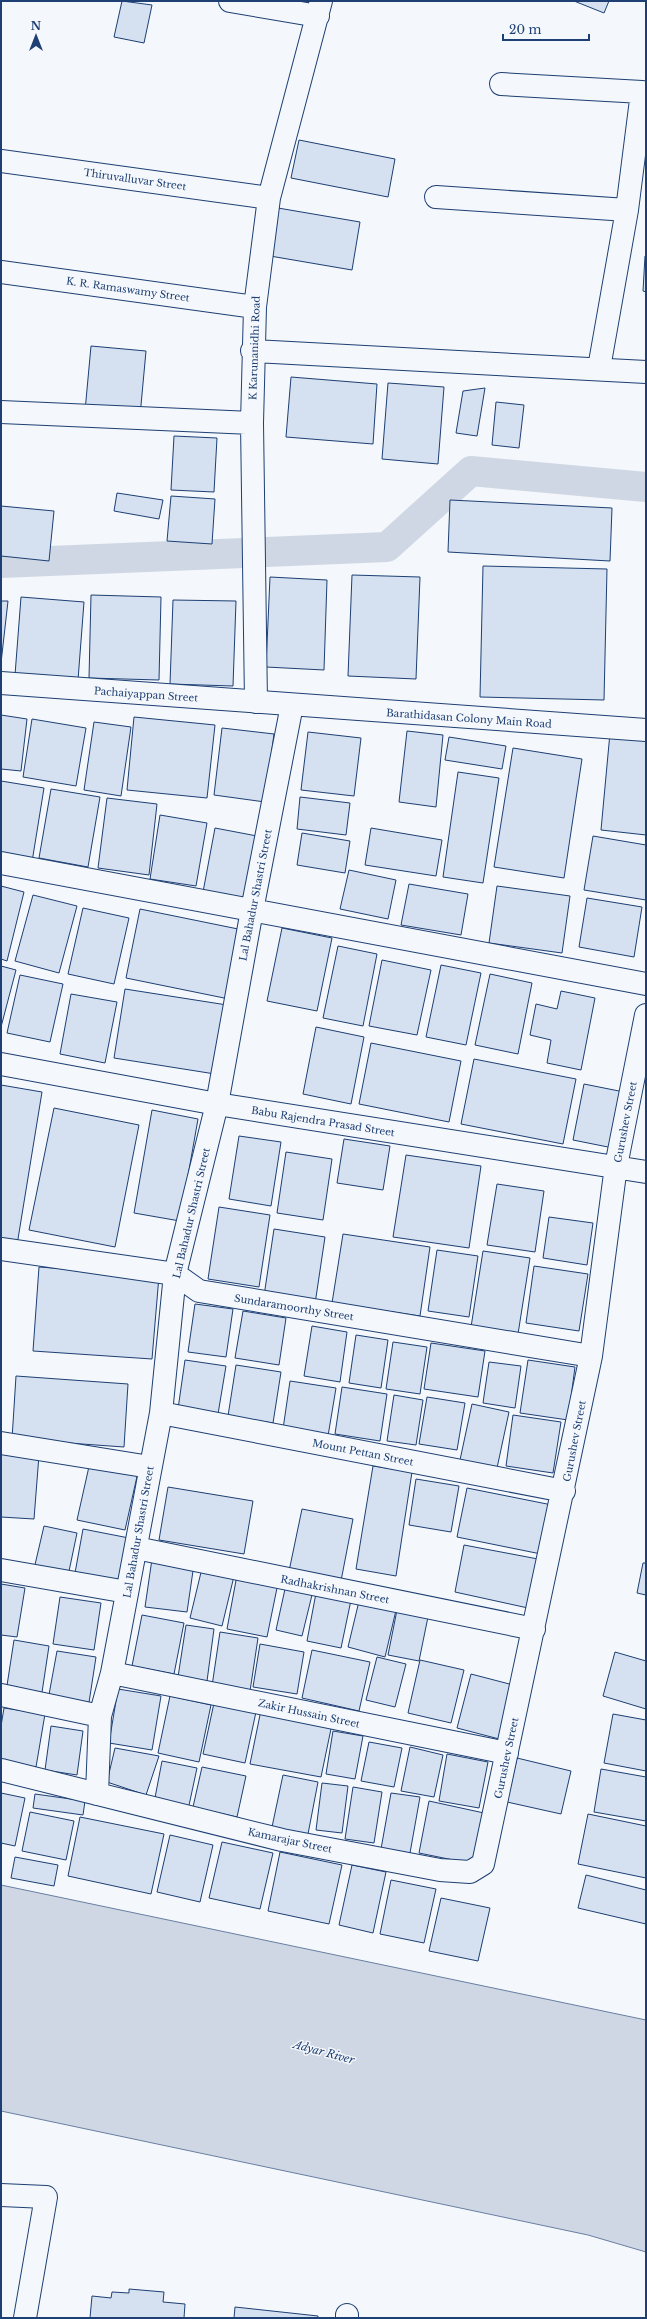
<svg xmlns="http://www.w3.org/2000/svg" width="647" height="2319" font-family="'Libre Baskerville',serif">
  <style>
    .water { fill: #cfd7e4; stroke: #687fa3 }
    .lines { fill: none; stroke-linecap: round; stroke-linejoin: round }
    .canal { stroke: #cfd7e4; stroke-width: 30 }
    .building { fill: #d5e0f0; stroke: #1d3f73 }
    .minor-casing { stroke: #1d3f73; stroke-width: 24 }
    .major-casing { stroke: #1d3f73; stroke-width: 24 }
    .minor { stroke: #f4f7fb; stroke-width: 22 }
    .major { stroke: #f4f7fb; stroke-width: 22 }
    .labels { text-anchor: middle; stroke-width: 3; stroke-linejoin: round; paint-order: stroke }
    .street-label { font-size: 10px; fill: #1d3f73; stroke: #f4f7fb }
    .water-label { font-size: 11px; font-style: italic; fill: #1d3f73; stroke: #f4f7fb }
  </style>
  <rect width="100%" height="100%" fill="#f4f7fb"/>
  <path class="water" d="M 1,1885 L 646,2020 L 646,2252 L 588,2235 L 1,2111 Z"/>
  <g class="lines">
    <path class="canal" d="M 1,563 L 387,547 L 471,471 L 646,487"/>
  </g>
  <path class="building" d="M 122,1 L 152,5 L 144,43 L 114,37 Z
    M 574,1 L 609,1 L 604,13 Z
    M 299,140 L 395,159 L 388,197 L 291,178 Z
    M 278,208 L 360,222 L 352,270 L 270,256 Z
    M 645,256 L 646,256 L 646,292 L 643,291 Z
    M 91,346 L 146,351 L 140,416 L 85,411 Z
    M 291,377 L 377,384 L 373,444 L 286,437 Z
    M 388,383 L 444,387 L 438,464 L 382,459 Z
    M 485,388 L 477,436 L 456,433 L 463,391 Z
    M 496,402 L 524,405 L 519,448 L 492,445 Z
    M 174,436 L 217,438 L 214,492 L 171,490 Z
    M 117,493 L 163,500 L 159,519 L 114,511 Z
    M 171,496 L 215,499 L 212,544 L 167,541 Z
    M 450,500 L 612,508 L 610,561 L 448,552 Z
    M 1,506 L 54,511 L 49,561 L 1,556 Z
    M 483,566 L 607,569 L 604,700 L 480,697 Z
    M 352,575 L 420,577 L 416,679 L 348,676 Z
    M 270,577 L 327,580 L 324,670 L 266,667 Z
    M 91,595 L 161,597 L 159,680 L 89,678 Z
    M 21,597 L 84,602 L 78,680 L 15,675 Z
    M 173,600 L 236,601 L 233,686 L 170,684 Z
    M 1,601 L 8,601 L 1,663 Z
    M 1,715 L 27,719 L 21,771 L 1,769 Z
    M 134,717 L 215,725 L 207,798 L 127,790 Z
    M 32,719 L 86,728 L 76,786 L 23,777 Z
    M 94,722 L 131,727 L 121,796 L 84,790 Z
    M 222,728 L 274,734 L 265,802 L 214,795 Z
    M 407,731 L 443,735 L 436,807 L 399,802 Z
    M 308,732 L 361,738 L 354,796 L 301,790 Z
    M 610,733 L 646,737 L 646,835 L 601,830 Z
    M 449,737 L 506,746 L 502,769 L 445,760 Z
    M 513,748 L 582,759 L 564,878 L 494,867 Z
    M 458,772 L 499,778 L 483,883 L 443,877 Z
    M 1,781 L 44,788 L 32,862 L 1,857 Z
    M 51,789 L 100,797 L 88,867 L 39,858 Z
    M 300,797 L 350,803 L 346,835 L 297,829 Z
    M 107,798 L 157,804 L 149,875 L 98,868 Z
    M 160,815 L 207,823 L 196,886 L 150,879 Z
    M 215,828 L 257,836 L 245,900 L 203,892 Z
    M 371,828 L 442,840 L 436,876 L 365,865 Z
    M 302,833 L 350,841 L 345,873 L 297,865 Z
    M 593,836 L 646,845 L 646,900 L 584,890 Z
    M 349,870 L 396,880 L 388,919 L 340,909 Z
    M 409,884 L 468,894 L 461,935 L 401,925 Z
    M 1,886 L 24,892 L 7,961 L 1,959 Z
    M 497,886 L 570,896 L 562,953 L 489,943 Z
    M 33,895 L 77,906 L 59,973 L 15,961 Z
    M 587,898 L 642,907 L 634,957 L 579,947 Z
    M 83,908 L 129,918 L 114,984 L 68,974 Z
    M 140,909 L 243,930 L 229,999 L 126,978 Z
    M 282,928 L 332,938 L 317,1011 L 267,1001 Z
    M 338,946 L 377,954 L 363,1026 L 323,1018 Z
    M 382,960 L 431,970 L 417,1035 L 369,1026 Z
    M 441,965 L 481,973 L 466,1045 L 426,1037 Z
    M 1,966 L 16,970 L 1,1027 Z
    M 490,974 L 532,983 L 518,1054 L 475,1045 Z
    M 20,975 L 63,984 L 50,1042 L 7,1033 Z
    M 125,989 L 227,1005 L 215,1074 L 114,1058 Z
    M 561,991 L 595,998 L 581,1070 L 547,1063 L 551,1040 L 530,1035 L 536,1004 L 557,1009 Z
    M 71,994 L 117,1002 L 105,1063 L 60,1054 Z
    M 316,1027 L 364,1037 L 351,1104 L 303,1094 Z
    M 371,1043 L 461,1061 L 449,1122 L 359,1104 Z
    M 474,1059 L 576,1079 L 563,1144 L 461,1124 Z
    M 584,1084 L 624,1092 L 613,1148 L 573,1140 Z
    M 1,1085 L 42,1092 L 17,1245 L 1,1242 Z
    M 54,1108 L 139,1125 L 115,1247 L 29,1230 Z
    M 152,1110 L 198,1119 L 180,1221 L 134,1213 Z
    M 239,1136 L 281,1142 L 271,1206 L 229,1199 Z
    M 344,1139 L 390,1146 L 383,1190 L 337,1183 Z
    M 286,1152 L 332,1159 L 323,1220 L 277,1213 Z
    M 406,1155 L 481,1166 L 469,1248 L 393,1237 Z
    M 497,1184 L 544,1191 L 535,1252 L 487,1245 Z
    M 219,1207 L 270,1215 L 259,1287 L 208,1279 Z
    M 549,1217 L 593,1223 L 587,1265 L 543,1258 Z
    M 274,1229 L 325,1237 L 315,1304 L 264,1296 Z
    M 343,1234 L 430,1247 L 420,1316 L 332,1303 Z
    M 437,1250 L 478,1256 L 469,1317 L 428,1311 Z
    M 483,1251 L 530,1258 L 518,1334 L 471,1327 Z
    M 534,1266 L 588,1274 L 579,1331 L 526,1323 Z
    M 39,1267 L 159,1276 L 152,1359 L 33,1351 Z
    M 195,1304 L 233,1309 L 226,1357 L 188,1352 Z
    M 243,1311 L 286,1318 L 279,1365 L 235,1358 Z
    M 312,1326 L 347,1332 L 340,1382 L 304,1376 Z
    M 356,1335 L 388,1340 L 381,1388 L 349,1383 Z
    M 393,1342 L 427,1347 L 420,1394 L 386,1389 Z
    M 431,1343 L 485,1351 L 478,1397 L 424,1389 Z
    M 185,1360 L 226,1366 L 218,1414 L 178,1409 Z
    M 528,1360 L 575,1367 L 568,1420 L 520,1413 Z
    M 489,1362 L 521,1366 L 515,1408 L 483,1403 Z
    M 236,1365 L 281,1372 L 273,1423 L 228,1416 Z
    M 16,1376 L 128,1384 L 124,1447 L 12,1439 Z
    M 290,1381 L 336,1388 L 328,1436 L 283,1429 Z
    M 342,1387 L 387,1394 L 380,1441 L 335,1434 Z
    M 394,1395 L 423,1400 L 416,1445 L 387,1441 Z
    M 427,1397 L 465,1403 L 457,1450 L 419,1444 Z
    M 472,1404 L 509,1412 L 497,1468 L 460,1460 Z
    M 513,1415 L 561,1422 L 553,1473 L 506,1466 Z
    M 1,1453 L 39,1455 L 34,1519 L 1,1517 Z
    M 90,1462 L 138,1472 L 125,1530 L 77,1520 Z
    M 373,1466 L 412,1472 L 396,1576 L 356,1569 Z
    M 416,1479 L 459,1486 L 451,1532 L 409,1525 Z
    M 168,1487 L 253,1501 L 244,1554 L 159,1540 Z
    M 467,1488 L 552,1505 L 541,1554 L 457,1537 Z
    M 302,1509 L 353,1519 L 340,1586 L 288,1576 Z
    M 44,1526 L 77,1533 L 68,1576 L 34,1569 Z
    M 83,1529 L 129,1538 L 120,1581 L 75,1573 Z
    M 464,1545 L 538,1559 L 528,1608 L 455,1592 Z
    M 152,1559 L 194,1564 L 187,1612 L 145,1607 Z
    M 643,1563 L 646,1563 L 646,1595 L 637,1593 Z
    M 203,1564 L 235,1572 L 222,1626 L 190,1618 Z
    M 237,1575 L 278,1583 L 267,1637 L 227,1629 Z
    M 1,1584 L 25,1588 L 17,1637 L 1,1635 Z
    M 285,1589 L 312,1595 L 302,1636 L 276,1630 Z
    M 316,1593 L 351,1600 L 341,1648 L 307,1641 Z
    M 60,1597 L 101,1603 L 94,1650 L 53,1644 Z
    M 360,1597 L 397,1606 L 385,1657 L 348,1647 Z
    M 398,1605 L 429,1612 L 419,1661 L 388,1655 Z
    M 142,1615 L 184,1623 L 174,1674 L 132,1666 Z
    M 186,1625 L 214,1629 L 207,1681 L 178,1677 Z
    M 220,1632 L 258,1638 L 250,1691 L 212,1686 Z
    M 14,1640 L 49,1646 L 41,1699 L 6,1692 Z
    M 260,1644 L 304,1652 L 297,1694 L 253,1687 Z
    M 312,1650 L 370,1662 L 359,1711 L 302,1698 Z
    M 57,1651 L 96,1657 L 88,1709 L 48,1700 Z
    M 615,1652 L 646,1661 L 646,1709 L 603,1696 Z
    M 377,1657 L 406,1664 L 395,1707 L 366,1700 Z
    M 420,1660 L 464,1670 L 451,1723 L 408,1713 Z
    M 471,1674 L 517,1686 L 503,1740 L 457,1728 Z
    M 118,1689 L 161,1696 L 152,1750 L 109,1743 Z
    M 170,1696 L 211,1705 L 199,1762 L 158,1753 Z
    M 214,1703 L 256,1712 L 245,1763 L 203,1754 Z
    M 4,1708 L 45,1714 L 36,1767 L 1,1762 L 1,1726 Z
    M 261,1710 L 332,1724 L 321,1777 L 250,1764 Z
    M 613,1714 L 646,1720 L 646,1771 L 604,1763 Z
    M 51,1726 L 83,1731 L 77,1775 L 45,1770 Z
    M 333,1731 L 363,1736 L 355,1779 L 326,1774 Z
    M 369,1742 L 402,1748 L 394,1787 L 361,1781 Z
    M 410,1747 L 443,1755 L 434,1797 L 401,1791 Z
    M 115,1748 L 159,1756 L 146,1795 L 107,1782 Z
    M 447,1754 L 488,1762 L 479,1808 L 439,1801 Z
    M 517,1758 L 571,1771 L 561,1814 L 507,1802 Z
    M 162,1761 L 197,1768 L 188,1810 L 154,1803 Z
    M 202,1767 L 246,1776 L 237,1817 L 193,1807 Z
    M 601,1769 L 646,1777 L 646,1821 L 594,1812 Z
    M 283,1775 L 318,1782 L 308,1834 L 272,1827 Z
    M 322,1783 L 348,1786 L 342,1833 L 316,1830 Z
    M 353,1787 L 382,1792 L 374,1843 L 345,1839 Z
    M 1,1793 L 25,1798 L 15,1846 L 1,1843 Z
    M 391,1793 L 420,1797 L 410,1853 L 381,1849 Z
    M 35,1794 L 85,1801 L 83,1815 L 33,1808 Z
    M 429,1801 L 484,1813 L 473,1864 L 419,1853 Z
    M 30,1812 L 74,1821 L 66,1860 L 22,1851 Z
    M 588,1814 L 646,1826 L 646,1878 L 578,1864 Z
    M 80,1817 L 164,1834 L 151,1894 L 68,1876 Z
    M 170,1835 L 213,1845 L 200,1902 L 157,1892 Z
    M 222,1842 L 273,1853 L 260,1909 L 209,1898 Z
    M 280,1852 L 342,1865 L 329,1924 L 268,1911 Z
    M 15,1857 L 58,1865 L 54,1886 L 11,1878 Z
    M 352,1865 L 386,1872 L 373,1933 L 339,1925 Z
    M 586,1875 L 646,1890 L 646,1924 L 578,1908 Z
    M 391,1880 L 436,1889 L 424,1943 L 380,1934 Z
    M 441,1898 L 490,1908 L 478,1961 L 429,1951 Z
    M 129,2289 L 164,2292 L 163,2302 L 185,2304 L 184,2318 L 90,2318 L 92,2296 L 111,2298 L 112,2292 L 129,2293 Z
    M 235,2307 L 318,2316 L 318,2318 L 234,2318 Z"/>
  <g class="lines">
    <g class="minor-casing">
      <path id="minor" d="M 230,1 L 318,16
        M 501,84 L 642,92 L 627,210 L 599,368
        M 1,161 L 269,198
        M 436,197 L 627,210
        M 1,272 L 255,307
        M 252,351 L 646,372
        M 1,412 L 252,423
        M 256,702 L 252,423 L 255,307 L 269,198 L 321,1
        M 1,863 L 646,984
        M 1,1064 L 217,1104 L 646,1172
        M 1,1249 L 175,1274 L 199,1291 L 591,1356
        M 161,1413 L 564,1491
        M 1,1443 L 150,1467
        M 136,1548 L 534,1629
        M 1,1570 L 127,1592
        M 112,1673 L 507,1753
        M 1,1695 L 100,1716
        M 1,1770 L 282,1840 L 440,1870 L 470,1872 L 483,1864 L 591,1356 L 616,1166 L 646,1015
        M 97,1794 L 100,1716 L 112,1673 L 161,1413 L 175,1274 L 217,1104 L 252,910 L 292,705
        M 1,2195 L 46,2197 L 25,2318
        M 347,2318 L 347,2315"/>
    </g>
    <g class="major-casing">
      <path id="major" d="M 1,683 L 646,730"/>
    </g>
    <use href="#minor" class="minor"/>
    <use href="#major" class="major"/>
  </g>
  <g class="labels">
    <g class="street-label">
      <text transform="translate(135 179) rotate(8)" y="4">Thiruvalluvar Street</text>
      <text transform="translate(128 289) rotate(8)" y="4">K. R. Ramaswamy Street</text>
      <text transform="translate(254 348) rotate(-88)" y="4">K Karunanidhi Road</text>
      <text transform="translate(146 694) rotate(4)" y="4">Pachaiyappan Street</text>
      <text transform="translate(469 718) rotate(4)" y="4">Barathidasan Colony Main Road</text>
      <text transform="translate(255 895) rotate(-79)" y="4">Lal Bahadur Shastri Street</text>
      <text transform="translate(323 1121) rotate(9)" y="4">Babu Rajendra Prasad Street</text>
      <text transform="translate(625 1122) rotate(-79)" y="4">Gurushev Street</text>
      <text transform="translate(191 1213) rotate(-77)" y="4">Lal Bahadur Shastri Street</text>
      <text transform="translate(294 1307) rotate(9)" y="4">Sundaramoorthy Street</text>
      <text transform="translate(574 1441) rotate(-79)" y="4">Gurushev Street</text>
      <text transform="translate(363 1452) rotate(11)" y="4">Mount Pettan Street</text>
      <text transform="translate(138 1532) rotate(-80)" y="4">Lal Bahadur Shastri Street</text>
      <text transform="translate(335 1589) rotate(11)" y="4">Radhakrishnan Street</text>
      <text transform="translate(309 1713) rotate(12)" y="4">Zakir Hussain Street</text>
      <text transform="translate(506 1758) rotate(-78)" y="4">Gurushev Street</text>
      <text transform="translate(290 1840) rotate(12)" y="4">Kamarajar Street</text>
    </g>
    <g class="water-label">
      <text transform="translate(324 2052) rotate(15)" y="4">Adyar River</text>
    </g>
  </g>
  <rect width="647" height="2319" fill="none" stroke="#1d3f73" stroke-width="4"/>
  <g transform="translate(36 36)" stroke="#f4f7fb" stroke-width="3" paint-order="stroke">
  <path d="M0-3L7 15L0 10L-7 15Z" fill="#1d3f73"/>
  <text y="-6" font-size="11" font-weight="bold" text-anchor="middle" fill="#1d3f73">N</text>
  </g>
  <path d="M503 34v6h86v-6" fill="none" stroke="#1d3f73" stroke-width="2"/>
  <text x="509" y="34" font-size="12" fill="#1d3f73" stroke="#f4f7fb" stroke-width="3" paint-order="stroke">20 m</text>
</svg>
